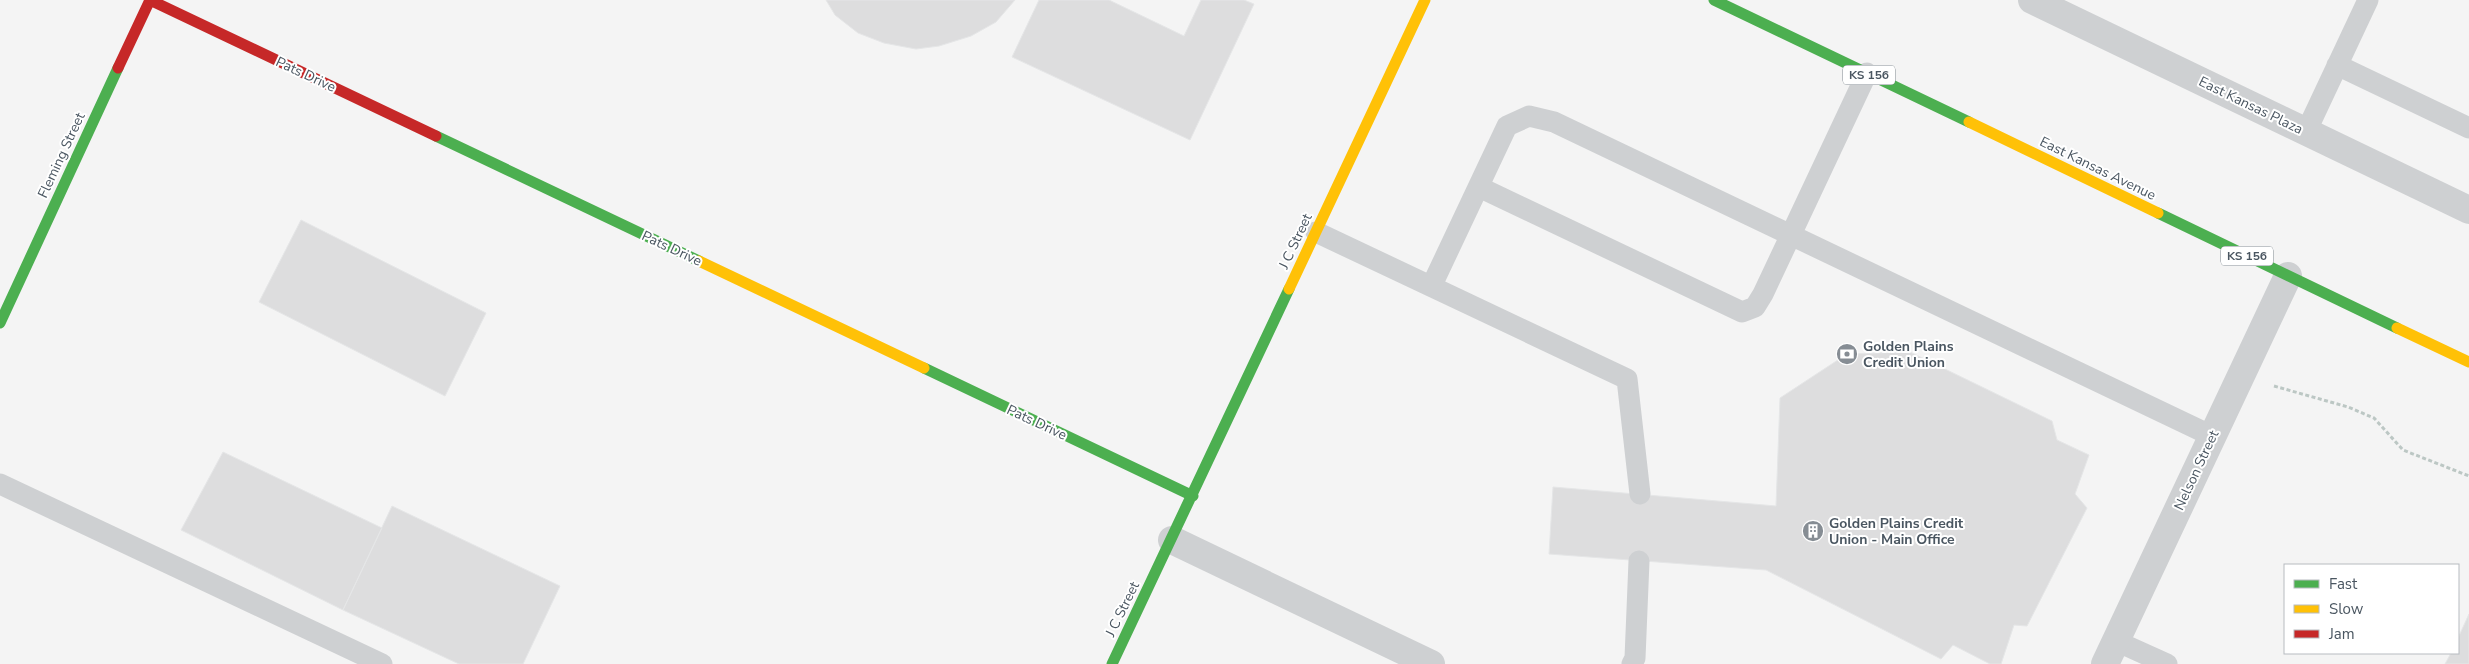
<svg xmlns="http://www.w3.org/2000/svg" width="2469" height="664" font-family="'Nunito Sans',sans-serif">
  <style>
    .building { fill: #ddddde; stroke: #e5e6e7 }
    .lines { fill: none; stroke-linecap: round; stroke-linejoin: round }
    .path { stroke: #bcc7c4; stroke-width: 3; stroke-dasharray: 4 2.5; stroke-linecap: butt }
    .lane { stroke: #ced0d2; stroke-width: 21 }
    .street { stroke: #ced0d2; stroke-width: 28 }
    .fast { stroke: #4caf50; stroke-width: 11 }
    .slow { stroke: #ffc107; stroke-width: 11 }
    .jam { stroke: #c62828; stroke-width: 11 }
    .labels { text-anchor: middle; stroke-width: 4; stroke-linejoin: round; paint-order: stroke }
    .shield { fill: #fff; stroke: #808990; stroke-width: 1 }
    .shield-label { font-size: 12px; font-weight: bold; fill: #4a5661 }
    .street-label { font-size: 14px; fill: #4a5661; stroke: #fff }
    .poi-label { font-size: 14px; font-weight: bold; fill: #4a5661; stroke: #fff; text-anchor: start }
  </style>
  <rect width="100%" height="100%" fill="#f4f4f4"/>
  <path class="building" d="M 826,0 L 1015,0 L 996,22 L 971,36 L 939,46 L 916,49 L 884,43 L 858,33 L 835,15 Z
    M 1039,0 L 1109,0 L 1184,36 L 1201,0 L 1244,0 L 1254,4 L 1190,140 L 1012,57 Z
    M 301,220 L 486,313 L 445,396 L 259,302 Z
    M 1910,352 L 2052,421 L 2057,440 L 2089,455 L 2075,494 L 2087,508 L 2027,626 L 2014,625 L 2001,664 L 1990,664 L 1953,645 L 1941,659 L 1766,570 L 1549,554 L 1553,487 L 1776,506 L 1780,398 L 1847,354 Z
    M 223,452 L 382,528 L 343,610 L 181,530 Z
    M 392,506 L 560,586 L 523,664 L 459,664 L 343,610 Z
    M 2469,614 L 2469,664 L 2445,664 L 2451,653 L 2458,653 L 2458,638 Z"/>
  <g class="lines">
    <path class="path" d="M 2274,386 L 2348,407 L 2374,418 L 2403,450 L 2469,476"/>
    <path class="lane" d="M 2337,65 L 2469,128
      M 2306,132 L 2368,0
      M 1479,187 L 1742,312 L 1755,307 L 1763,294 L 1867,73
      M 1316,232 L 1627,379 L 1640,494
      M 1432,285 L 1507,126 L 1529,116 L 1554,122 L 2212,436
      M 0,484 L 382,664
      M 2116,641 L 2167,664
      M 1632,664 L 1635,658 L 1639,561"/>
    <path class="street" d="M 2032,0 L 2469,210
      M 1172,540 L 1431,664
      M 2105,664 L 2288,276"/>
    <path class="fast" d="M 1714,0 L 1969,122
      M 436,136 L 699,261
      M 2158,213 L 2397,328
      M 0,323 L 118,68
      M 924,368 L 1193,496
      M 1112,664 L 1289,289"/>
    <path class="slow" d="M 1969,122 L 2158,213
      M 699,261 L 924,368
      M 1289,289 L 1425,0
      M 2397,328 L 2469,362"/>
    <path class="jam" d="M 118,68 L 150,0 L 436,136"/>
  </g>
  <defs>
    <g id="bank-disc" transform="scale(1.125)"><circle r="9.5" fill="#868d94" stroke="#fff"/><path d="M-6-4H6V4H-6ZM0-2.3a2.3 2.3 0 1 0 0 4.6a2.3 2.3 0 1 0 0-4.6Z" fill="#fff"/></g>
    <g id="building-disc" transform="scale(1.125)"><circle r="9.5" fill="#868d94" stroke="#fff"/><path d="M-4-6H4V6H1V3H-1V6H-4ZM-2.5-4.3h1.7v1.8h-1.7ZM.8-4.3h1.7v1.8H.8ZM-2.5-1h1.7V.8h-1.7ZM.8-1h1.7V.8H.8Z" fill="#fff"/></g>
  </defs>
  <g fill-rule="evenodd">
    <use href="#bank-disc" x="1847" y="354"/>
    <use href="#building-disc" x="1813" y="531"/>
  </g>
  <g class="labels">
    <g class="shield">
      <rect x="1843" y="65.5" width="52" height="19" rx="4"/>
      <rect x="2221" y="246.5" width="52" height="19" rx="4"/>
    </g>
    <g class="shield-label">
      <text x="1869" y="79">KS 156</text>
      <text x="2247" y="260">KS 156</text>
    </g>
    <g class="street-label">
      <text transform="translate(306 74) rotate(25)" y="5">Pats Drive</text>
      <text transform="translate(2251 105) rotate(26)" y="5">East Kansas Plaza</text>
      <text transform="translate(61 155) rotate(-65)" y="5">Fleming Street</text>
      <text transform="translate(2098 168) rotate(26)" y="5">East Kansas Avenue</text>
      <text transform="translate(1295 241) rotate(-65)" y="5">J C Street</text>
      <text transform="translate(672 248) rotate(25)" y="5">Pats Drive</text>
      <text transform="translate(1037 422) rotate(25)" y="5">Pats Drive</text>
      <text transform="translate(2196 470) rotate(-65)" y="5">Nelson Street</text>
      <text transform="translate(1122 609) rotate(-64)" y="5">J C Street</text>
    </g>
    <g class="poi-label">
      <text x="1863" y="351">Golden Plains<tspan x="1863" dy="16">Credit Union</tspan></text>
      <text x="1829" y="528">Golden Plains Credit<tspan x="1829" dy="16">Union - Main Office</tspan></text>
    </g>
  </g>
  <rect x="2284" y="564" width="175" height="90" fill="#ffffff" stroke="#b7bbc0"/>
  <rect x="2294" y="580" width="25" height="8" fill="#4caf50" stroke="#b7bbc0"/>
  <text x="2329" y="589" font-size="15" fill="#4a5661">Fast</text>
  <rect x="2294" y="605" width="25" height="8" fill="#ffc107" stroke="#b7bbc0"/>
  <text x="2329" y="614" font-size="15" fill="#4a5661">Slow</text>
  <rect x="2294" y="630" width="25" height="8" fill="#c62828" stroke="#b7bbc0"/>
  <text x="2329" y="639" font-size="15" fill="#4a5661">Jam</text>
</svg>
